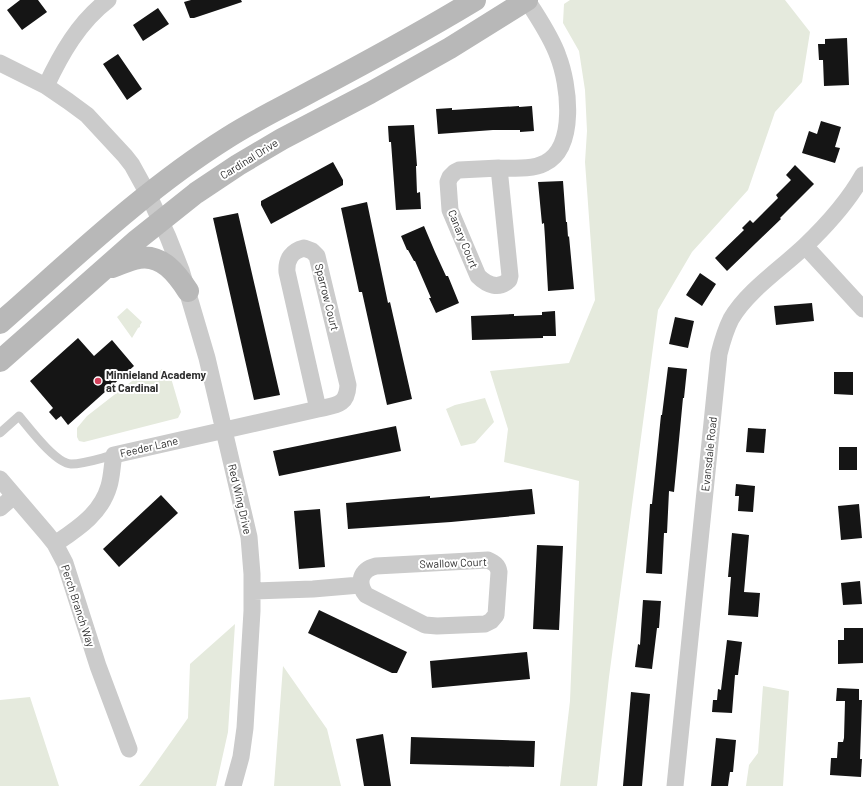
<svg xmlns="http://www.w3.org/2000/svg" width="863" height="786" font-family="Barlow,sans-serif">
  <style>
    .green { fill: #e5eadd }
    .building { fill: #151515 }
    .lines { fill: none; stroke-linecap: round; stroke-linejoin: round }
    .service { stroke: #cbcbcb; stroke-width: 9 }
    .minor { stroke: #cbcbcb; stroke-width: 17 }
    .secondary { stroke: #b8b8b8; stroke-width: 22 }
    .poi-dot { fill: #d4415c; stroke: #fff; stroke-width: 1.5 }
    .labels { text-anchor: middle; stroke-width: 4; stroke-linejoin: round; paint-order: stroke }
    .street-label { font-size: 11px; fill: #2e2e2e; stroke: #fff }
    .poi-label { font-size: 11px; font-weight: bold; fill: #2e2e2e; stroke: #fff; text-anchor: start }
  </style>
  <rect width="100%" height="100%" fill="#fff"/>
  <path class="green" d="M 570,0 L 785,0 L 810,32 L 802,82 L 775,112 L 748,190 L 692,252 L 658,310 L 609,677 L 597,786 L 560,786 L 570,701 L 579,481 L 504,462 L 508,429 L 490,371 L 569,363 L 595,300 L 585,162 L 587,131 L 585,90 L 579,51 L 563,23 L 564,4 Z
    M 127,308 L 142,322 L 140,325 L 140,327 L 138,328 L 132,338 L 117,317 Z
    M 162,369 L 171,378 L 181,412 L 178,418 L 84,442 L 79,441 L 77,437 L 77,428 L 87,416 L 141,374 L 146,381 Z
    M 485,398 L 494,422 L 475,443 L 461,446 L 446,409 L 455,405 Z
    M 235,624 L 228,732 L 216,786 L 139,786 L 147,776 L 188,718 L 190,664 Z
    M 283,666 L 327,729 L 341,786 L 274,786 Z
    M 763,686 L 789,691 L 783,786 L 746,786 L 749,765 L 758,753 Z
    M 30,697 L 59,786 L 0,786 L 0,700 Z"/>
  <path class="building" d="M 20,0 L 38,0 L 47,12 L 22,30 L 7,10 Z
    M 191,0 L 241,0 L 242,2 L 194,18 L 190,18 L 184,2 Z
    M 158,8 L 169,24 L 143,41 L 133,25 Z
    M 847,38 L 849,85 L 824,86 L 823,60 L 819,60 L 818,44 L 825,44 L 825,39 Z
    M 118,54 L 142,89 L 127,100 L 103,64 Z
    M 519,106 L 519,107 L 532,106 L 534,131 L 520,132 L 520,130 L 493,130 L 438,134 L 436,109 L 452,108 L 452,110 Z
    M 821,121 L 841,127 L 835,147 L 840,148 L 835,163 L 802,153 L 809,131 L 817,134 Z
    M 414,125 L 417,166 L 416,166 L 417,193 L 420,192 L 421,209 L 396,210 L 391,142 L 389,142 L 388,126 Z
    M 333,162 L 343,180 L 343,185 L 271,224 L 261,205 L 261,201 Z
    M 795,165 L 814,184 L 780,218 L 781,219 L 727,271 L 715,258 L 744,230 L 742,228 L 750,220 L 753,223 L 778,198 L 776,195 L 791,180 L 786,175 Z
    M 563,181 L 566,222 L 567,222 L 568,237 L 569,236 L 574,289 L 548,291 L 545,238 L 544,223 L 542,224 L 538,182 Z
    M 367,202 L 388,303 L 390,302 L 412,399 L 387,405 L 362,292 L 359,292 L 341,208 Z
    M 238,213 L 280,395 L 254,400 L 213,218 Z
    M 424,226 L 435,252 L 446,276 L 448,276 L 459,303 L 436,313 L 429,298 L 431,298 L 415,261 L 414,261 L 408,250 L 407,250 L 401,236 Z
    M 700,273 L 716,284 L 702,306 L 686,295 Z
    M 812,303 L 814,321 L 776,325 L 774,306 Z
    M 555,311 L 556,336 L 543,336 L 543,338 L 472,340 L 471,316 L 514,314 L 514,316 L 542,315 L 542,312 Z
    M 675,317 L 694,321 L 688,348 L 669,344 Z
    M 78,338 L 94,356 L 112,340 L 134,366 L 68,425 L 61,416 L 56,420 L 49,412 L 53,408 L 30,381 Z
    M 668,367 L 687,369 L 684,398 L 683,398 L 674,492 L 669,491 L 667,533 L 664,533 L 662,574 L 646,573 L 650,504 L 652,504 L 661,415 L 662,415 Z
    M 834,372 L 853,372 L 853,395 L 834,394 Z
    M 396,426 L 401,451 L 279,476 L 273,451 Z
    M 748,428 L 766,429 L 764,453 L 746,452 Z
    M 839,447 L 857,447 L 857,470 L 839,470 Z
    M 736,484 L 755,486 L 753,512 L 738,511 L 739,496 L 735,496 Z
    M 532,489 L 535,514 L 451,522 L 348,529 L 346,503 L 430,496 L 430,498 Z
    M 161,495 L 178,513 L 119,567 L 103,549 Z
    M 859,504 L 862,538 L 841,540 L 838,506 Z
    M 320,509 L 325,567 L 299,569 L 294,511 Z
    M 732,533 L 749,535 L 744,592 L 760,593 L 758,617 L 728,615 L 731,577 L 728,577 Z
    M 537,545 L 563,546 L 559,630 L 533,629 Z
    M 860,581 L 862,604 L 843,605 L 841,583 Z
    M 643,600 L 661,601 L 659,628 L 657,628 L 652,669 L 635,667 L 638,644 L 640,645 Z
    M 319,610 L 407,652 L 397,673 L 392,673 L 308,633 Z
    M 844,628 L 863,628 L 863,663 L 838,664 L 838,640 L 844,640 Z
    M 727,640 L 742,642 L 738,675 L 735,675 L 732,713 L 712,712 L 713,700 L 717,700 L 718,689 L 721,690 Z
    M 527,652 L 530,679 L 432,688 L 430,661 Z
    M 837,688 L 859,689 L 859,700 L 862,700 L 860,759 L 862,759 L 861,777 L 830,775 L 831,758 L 837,758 L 838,742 L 843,742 L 844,738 L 845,701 L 836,701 Z
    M 631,692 L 650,694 L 642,786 L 623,786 Z
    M 383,734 L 391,786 L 364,786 L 356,739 Z
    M 411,737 L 535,741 L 534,767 L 410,764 Z
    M 716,738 L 736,740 L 733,772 L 730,772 L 728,786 L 711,786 Z"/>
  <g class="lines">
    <path class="service" d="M 0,433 L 19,416 C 30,429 55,463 71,464 C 85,464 101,458 114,455"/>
    <path class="minor" d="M 0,63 L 46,86 L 68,101 L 87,115 L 125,156 L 132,165 L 148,194 L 168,237 L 181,270 L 207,358 L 249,537 L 252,574 L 252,611 L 245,728 L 241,757 L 233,786
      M 46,86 C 61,54 79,22 108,0
      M 499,168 L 510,276 L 509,280 C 499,290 487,285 478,276 L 450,210 L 448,182 L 450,177 L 455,172 L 459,170 Z
      M 499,168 C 513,168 532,170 545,163 C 577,147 569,84 558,56 C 551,36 538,18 527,0
      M 805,246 L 863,309
      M 304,248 L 312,251 L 317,256 L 348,385 C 347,406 336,405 318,409 L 287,272 C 286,259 292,251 304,248 Z
      M 0,479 L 47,534 L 55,544 L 65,563 L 98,666 L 129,749
      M 0,508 L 14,496
      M 55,544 C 77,529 101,514 109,486 C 112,476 112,465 114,455 L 318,409
      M 488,560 C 494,563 498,565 499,572 L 496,615 L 491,621 L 485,624 L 437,626 L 425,625 L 366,595 C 357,583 360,570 376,566 Z
      M 253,591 L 313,589 L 360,585
      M 675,786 L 719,354 C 722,342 725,331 731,319 C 747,291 782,268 805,246 C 828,224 848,202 863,175"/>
    <path class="secondary" d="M 112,267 C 121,264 130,259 139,258 C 162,254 177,274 188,291
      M 0,323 C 73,259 144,190 227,138 C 255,120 285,106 314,90 C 369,61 422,32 475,0
      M 0,361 L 137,240 L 196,193 L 238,165 L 282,139 L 370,93 L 450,48 L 527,0"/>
  </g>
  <circle class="poi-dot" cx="98" cy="381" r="4"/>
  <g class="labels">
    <g class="street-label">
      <text transform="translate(249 159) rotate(-32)" y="4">Cardinal Drive</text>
      <text transform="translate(463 239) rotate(68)" y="4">Canary Court</text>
      <text transform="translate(327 297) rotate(76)" y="4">Sparrow Court</text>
      <text transform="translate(149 447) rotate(-13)" y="4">Feeder Lane</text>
      <text transform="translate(709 454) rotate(-84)" y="4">Evansdale Road</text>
      <text transform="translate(240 499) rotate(77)" y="4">Red Wing Drive</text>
      <text transform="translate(453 563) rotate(-2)" y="4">Swallow Court</text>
      <text transform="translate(78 606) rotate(72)" y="4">Perch Branch Way</text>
    </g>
    <g class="poi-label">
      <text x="106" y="379">Minnieland Academy<tspan x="106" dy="13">at Cardinal</tspan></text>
    </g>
  </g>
</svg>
